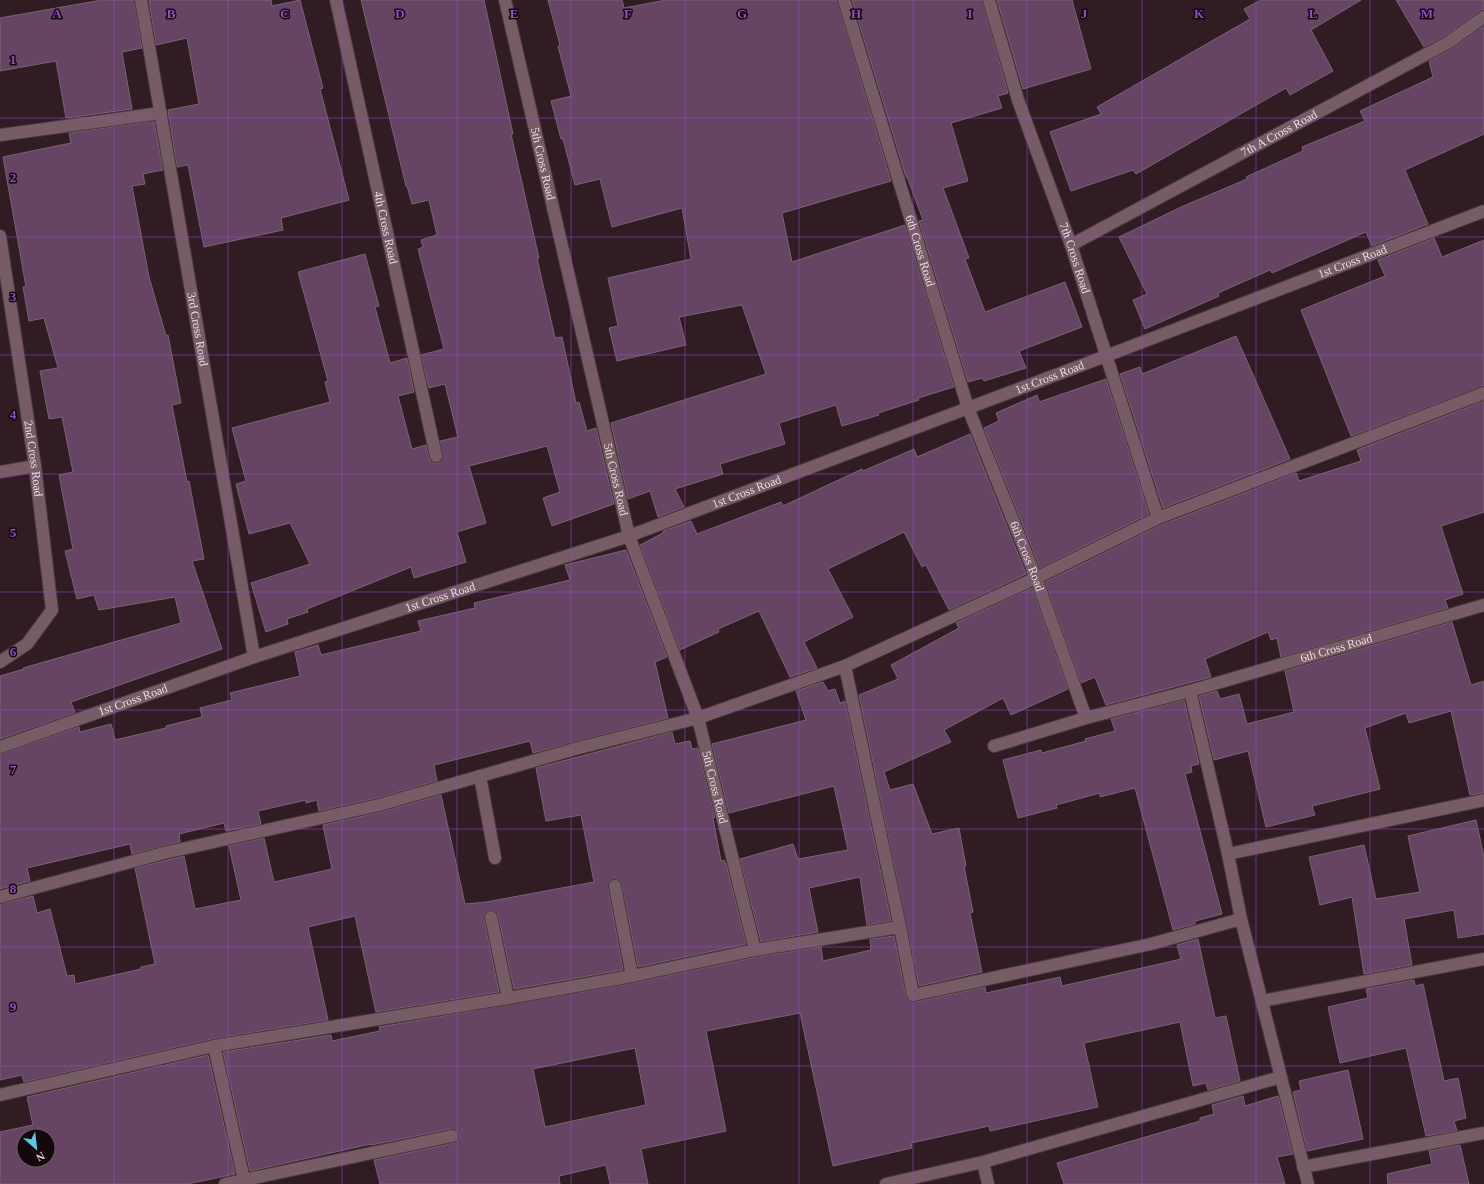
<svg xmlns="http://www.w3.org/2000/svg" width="1484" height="1184" font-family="Georgia,serif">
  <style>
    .building { fill: #654563; stroke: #786476; fill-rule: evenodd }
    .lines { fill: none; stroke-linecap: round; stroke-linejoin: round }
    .street-casing { stroke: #4b3940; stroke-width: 14 }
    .street { stroke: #775c65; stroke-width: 12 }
    .grid { fill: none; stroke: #914fc6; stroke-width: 1; stroke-opacity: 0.55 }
    .labels { text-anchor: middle; stroke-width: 3; stroke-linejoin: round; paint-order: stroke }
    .street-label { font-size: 12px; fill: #ebdbe0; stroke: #13090d }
    .grid-label { font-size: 13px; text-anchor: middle; font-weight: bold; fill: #914fc6; stroke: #13090d; stroke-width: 3; stroke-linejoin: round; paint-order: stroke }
  </style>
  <rect width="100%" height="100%" fill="#321c24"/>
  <path class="building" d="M 102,0 L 134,0 L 142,48 L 122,52 L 132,109 L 66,118 L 56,61 L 0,71 L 0,18 Z
    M 149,0 L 271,0 L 272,6 L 300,0 L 323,88 L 320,89 L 349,200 L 281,218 L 283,230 L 204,247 L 188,165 L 177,167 L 168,110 L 199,104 L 187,38 L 156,45 Z
    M 361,0 L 484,0 L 513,134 L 511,134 L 539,258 L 537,258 L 555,338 L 562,337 L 576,403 L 579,402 L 587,431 L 596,428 L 614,504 L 552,526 L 543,498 L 560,492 L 547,446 L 469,466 L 486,523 L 457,532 L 466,562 L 414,578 L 411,567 L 307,609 L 308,612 L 287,619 L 288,624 L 266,632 L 251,583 L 310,564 L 290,523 L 249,534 L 236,484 L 246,481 L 232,428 L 330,402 L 325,382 L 328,381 L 298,272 L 365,254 L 379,306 L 375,307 L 390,363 L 407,358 L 414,392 L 398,396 L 412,449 L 426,445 L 430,461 L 434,463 L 438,463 L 443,458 L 440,441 L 458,437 L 445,384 L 429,388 L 421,355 L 444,349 L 418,249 L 423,247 L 421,240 L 437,235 L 429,200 L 412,204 L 407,186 L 406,186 Z
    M 548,0 L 622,0 L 624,8 L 666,0 L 837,0 L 891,181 L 782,213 L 792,262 L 905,225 L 954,387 L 918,398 L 919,400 L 878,413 L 879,415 L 842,426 L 836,405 L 779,423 L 785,444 L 720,464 L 723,474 L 675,489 L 684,507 L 658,517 L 650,491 L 628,499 L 611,423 L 766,374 L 742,305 L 679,317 L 686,345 L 617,361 L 609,328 L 618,326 L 608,278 L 691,259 L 682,208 L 612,227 L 600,179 L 575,185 L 563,139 L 561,139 L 551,101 L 571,96 L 558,46 L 560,45 Z
    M 852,0 L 982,0 L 1008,93 L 998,96 L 1002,108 L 951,123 L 968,181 L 943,188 L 969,258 L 965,259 L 985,312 L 1065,282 L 1082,327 L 1019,351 L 1026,368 L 984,381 L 982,378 L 968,382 L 919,221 L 923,220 L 907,177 L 906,177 Z
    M 997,0 L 1072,0 L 1091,69 L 1023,89 Z
    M 1261,0 L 1361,0 L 1311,30 L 1333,71 L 1290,95 L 1286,88 L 1136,174 L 1133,170 L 1071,191 L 1050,132 L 1101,114 L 1097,107 L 1250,19 L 1244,9 Z
    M 1396,0 L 1484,0 L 1484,10 L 1480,11 L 1445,36 L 1424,47 Z
    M 1484,26 L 1484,134 L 1405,170 L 1428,224 L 1372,246 L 1366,232 L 1272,273 L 1270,270 L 1218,293 L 1219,296 L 1145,329 L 1133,300 L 1147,294 L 1119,237 L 1181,207 L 1247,179 L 1246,177 L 1303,151 L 1302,147 L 1365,121 L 1360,111 L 1433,77 L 1429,61 L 1453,48 Z
    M 154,121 L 163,170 L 143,174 L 145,184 L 132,186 L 149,277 L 166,336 L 168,335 L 181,403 L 172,405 L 187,482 L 189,481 L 204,559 L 192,561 L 222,649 L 71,702 L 75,713 L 0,739 L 0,676 L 24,669 L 23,668 L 181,623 L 175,597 L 99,610 L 94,595 L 77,599 L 65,551 L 73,549 L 59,475 L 73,472 L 62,417 L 49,419 L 40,371 L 58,368 L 44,318 L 29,321 L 23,287 L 26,287 L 3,157 L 71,143 L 69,133 Z
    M 1434,238 L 1442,257 L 1484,240 L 1484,386 L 1351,436 L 1301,310 L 1385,276 L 1378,260 Z
    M 1236,336 L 1290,459 L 1163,508 L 1120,374 L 1140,367 L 1142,374 Z
    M 1106,379 L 1149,514 L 1040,568 L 984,428 L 999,421 L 996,413 L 1037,395 L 1039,402 Z
    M 1484,401 L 1484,512 L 1441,526 L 1463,594 L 1445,600 L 1448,608 L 1281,657 L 1277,638 L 1271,640 L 1268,632 L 1205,659 L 1211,677 L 1106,705 L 1095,677 L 1081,683 L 1045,582 L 1161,525 L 1296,473 L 1299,481 L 1361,461 L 1357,450 Z
    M 970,434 L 1026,574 L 949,610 L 926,565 L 922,567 L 904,532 L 828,569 L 853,617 L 804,642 L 817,668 L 790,677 L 759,611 L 718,629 L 719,632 L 680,650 L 640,545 L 663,533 L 663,531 L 691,521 L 697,534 L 781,502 L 783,506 L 862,469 L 863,471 L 914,449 L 917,457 Z
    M 626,550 L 667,657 L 655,662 L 668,718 L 533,753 L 530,741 L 434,765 L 437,781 L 377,798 L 319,811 L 317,800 L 306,803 L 306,800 L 258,811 L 261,824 L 226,831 L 224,823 L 179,834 L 180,842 L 132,854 L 130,844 L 27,868 L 30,881 L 0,889 L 0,754 L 79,727 L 80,732 L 111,724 L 115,740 L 166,728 L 166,726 L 202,717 L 200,708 L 232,700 L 230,693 L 300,676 L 295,652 L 318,645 L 321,655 L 421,631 L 418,621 L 475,608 L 474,603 L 570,580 L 565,565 Z
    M 1032,588 L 1068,689 L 1011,715 L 1003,698 L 944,730 L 951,742 L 884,772 L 890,790 L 913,784 L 932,834 L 959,828 L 966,866 L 964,866 L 973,912 L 970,913 L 982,972 L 919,986 L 859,695 L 898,679 L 891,665 L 959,628 L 956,623 Z
    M 1452,622 L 1471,685 L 1484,681 L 1484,793 L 1470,795 L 1451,711 L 1409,723 L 1406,713 L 1365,728 L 1380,789 L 1312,806 L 1315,815 L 1266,827 L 1248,751 L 1214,760 L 1199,696 L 1217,691 L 1220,699 L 1239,694 L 1247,724 L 1294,712 L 1285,671 Z
    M 823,682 L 828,691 L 835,689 L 840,703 L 845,701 L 891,921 L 867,925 L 860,877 L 809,888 L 818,932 L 761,942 L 740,859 L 793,844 L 798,859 L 848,850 L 834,786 L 729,813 L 712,744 L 806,720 L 796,691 Z
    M 1184,700 L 1199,764 L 1191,766 L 1192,772 L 1185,774 L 1222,914 L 1195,921 L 1195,924 L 1173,930 L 1135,788 L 1100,797 L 1100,793 L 1056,805 L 1057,808 L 1018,818 L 1003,760 L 1041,750 L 1042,753 L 1086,741 L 1085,739 L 1115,731 L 1111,719 Z
    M 672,732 L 675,744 L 690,741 L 692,749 L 698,748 L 715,817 L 713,818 L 721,861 L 724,860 L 725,863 L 726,863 L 746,944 L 638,967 L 622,885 L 620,881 L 614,879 L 610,881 L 608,887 L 623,970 L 514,989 L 498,915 L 496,912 L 490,910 L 486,912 L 484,919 L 499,992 L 376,1012 L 355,916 L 308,927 L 328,1020 L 212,1039 L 24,1082 L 22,1075 L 0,1080 L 0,904 L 33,896 L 37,913 L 50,909 L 67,976 L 74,975 L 75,984 L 141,969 L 141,967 L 155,964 L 135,868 L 184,856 L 195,909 L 241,900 L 229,846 L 264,838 L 274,882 L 332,869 L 323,825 L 381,812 L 441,795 L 465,904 L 486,902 L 594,882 L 581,815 L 546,821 L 536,768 Z
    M 1476,820 L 1484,857 L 1484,934 L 1458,938 L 1454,910 L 1404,919 L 1412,965 L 1364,974 L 1352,897 L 1320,905 L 1309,857 L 1364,845 L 1376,899 L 1420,892 L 1408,836 Z
    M 894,936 L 906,996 L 908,1000 L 914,1002 L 985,987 L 986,993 L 1060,977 L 1062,986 L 1164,963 L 1181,959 L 1177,945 L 1198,939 L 1215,1018 L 1226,1016 L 1240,1081 L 1208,1090 L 1206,1083 L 1193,1086 L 1180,1022 L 1084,1043 L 1098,1107 L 990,1131 L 989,1126 L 911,1143 L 912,1148 L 833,1166 L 800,1013 L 706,1031 L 726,1131 L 641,1149 L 648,1184 L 610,1184 L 606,1165 L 559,1176 L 560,1184 L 380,1184 L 374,1160 L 454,1143 L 459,1139 L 459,1134 L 457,1131 L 451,1129 L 371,1145 L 371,1144 L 250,1171 L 223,1052 L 331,1035 L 332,1041 L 380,1031 L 379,1027 L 633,983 L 756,957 L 821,947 L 823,961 L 871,950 L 870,939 ZM 635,1048 L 646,1105 L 545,1127 L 533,1069 Z
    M 1414,980 L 1415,986 L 1423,984 L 1444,1081 L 1458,1078 L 1466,1118 L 1454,1121 L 1457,1131 L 1426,1136 L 1406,1048 L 1340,1063 L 1328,1007 L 1368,998 L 1366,989 Z
    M 208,1055 L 235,1174 L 188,1184 L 0,1184 L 0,1132 L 33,1125 L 27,1097 ZM 24,1136 L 48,1136 L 48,1160 L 24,1160 Z
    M 1348,1070 L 1363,1139 L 1307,1151 L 1293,1092 L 1301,1090 L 1299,1081 Z
    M 1243,1096 L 1245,1106 L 1278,1096 L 1293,1154 L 1277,1157 L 1285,1184 L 1064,1184 L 1057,1163 L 1200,1121 L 1200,1118 L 1214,1114 L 1212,1105 Z
    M 1460,1145 L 1469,1184 L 1388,1184 L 1387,1174 L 1432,1164 L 1429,1151 Z"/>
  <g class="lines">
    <g class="street-casing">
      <g id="street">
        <path id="s1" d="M 141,0 L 254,657"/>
        <path id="s2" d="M 336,0 L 436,456"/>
        <path id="s3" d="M 505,0 L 629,536 L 698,718 L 755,950"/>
        <path id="s4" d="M 844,0 L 968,408 L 1036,578 L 1086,718 L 1190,691 L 1484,605"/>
        <path id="s5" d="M 989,0 L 1018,100 L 1071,245 L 1158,518"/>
        <path d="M 0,135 L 161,113"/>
        <path id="s6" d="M 0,236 L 35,466 L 52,610 L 27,644 L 0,662"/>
        <path id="s7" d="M 1071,245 L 1449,42 L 1484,17"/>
        <path d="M 0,472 L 35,466"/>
        <path d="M 845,666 L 900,927 L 913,995 L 1151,944 L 1241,919"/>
        <path d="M 1190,691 L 1228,854 L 1241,919 L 1308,1184"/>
        <path d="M 994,746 L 1086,718"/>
        <path id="s8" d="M 0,747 L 254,657 L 629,536 L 1106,356 L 1484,211"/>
        <path d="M 480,776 L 495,858"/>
        <path d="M 1228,854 L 1484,800"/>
        <path d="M 615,886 L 632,976"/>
        <path d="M 0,897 L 164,853 L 379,805 L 575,749 L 698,718 L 845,666 L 1036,578 L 1158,518 L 1484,393"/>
        <path d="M 491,917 L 508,998"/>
        <path d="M 1262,1001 L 1484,959"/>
        <path d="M 214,1046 L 245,1184"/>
        <path d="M 0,1095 L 214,1046 L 508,998 L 632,976 L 755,950 L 900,927"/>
        <path d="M 983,1162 L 988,1184"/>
        <path d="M 1303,1167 L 1484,1133"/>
        <path d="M 225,1184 L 452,1136"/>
        <path d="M 886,1184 L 983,1162 L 1281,1077"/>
      </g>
    </g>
    <use href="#street" class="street"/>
  </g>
  <path class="grid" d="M 114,0 L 114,1184M 228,0 L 228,1184M 342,0 L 342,1184M 457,0 L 457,1184M 571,0 L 571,1184M 685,0 L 685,1184M 799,0 L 799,1184M 913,0 L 913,1184M 1027,0 L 1027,1184M 1142,0 L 1142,1184M 1256,0 L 1256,1184M 1370,0 L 1370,1184M 0,118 L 1484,118M 0,237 L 1484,237M 0,355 L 1484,355M 0,474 L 1484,474M 0,592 L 1484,592M 0,710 L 1484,710M 0,829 L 1484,829M 0,947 L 1484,947M 0,1066 L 1484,1066"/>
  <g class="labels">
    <g class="street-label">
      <text dy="4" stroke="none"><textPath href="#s7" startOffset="236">7th A Cross Road</textPath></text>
      <text dy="4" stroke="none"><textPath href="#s3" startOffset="168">5th Cross Road</textPath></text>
      <text dy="4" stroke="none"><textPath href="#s2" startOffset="233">4th Cross Road</textPath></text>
      <text dy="4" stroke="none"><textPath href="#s4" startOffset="262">6th Cross Road</textPath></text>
      <text dy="4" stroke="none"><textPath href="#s5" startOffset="272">7th Cross Road</textPath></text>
      <text dy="4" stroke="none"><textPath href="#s8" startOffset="1437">1st Cross Road</textPath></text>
      <text dy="4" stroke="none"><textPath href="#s1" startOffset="334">3rd Cross Road</textPath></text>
      <text dy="4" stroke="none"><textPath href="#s8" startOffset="1113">1st Cross Road</textPath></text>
      <text dy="4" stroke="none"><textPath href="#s6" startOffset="225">2nd Cross Road</textPath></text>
      <text dy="4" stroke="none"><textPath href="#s3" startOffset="492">5th Cross Road</textPath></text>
      <text dy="4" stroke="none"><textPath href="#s8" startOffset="789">1st Cross Road</textPath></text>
      <text dy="4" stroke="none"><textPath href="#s4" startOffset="586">6th Cross Road</textPath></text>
      <text dy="4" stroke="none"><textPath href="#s8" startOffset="465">1st Cross Road</textPath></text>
      <text dy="4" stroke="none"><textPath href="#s4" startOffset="1018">6th Cross Road</textPath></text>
      <text dy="4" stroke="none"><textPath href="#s8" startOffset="141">1st Cross Road</textPath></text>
      <text dy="4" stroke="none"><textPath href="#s3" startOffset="816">5th Cross Road</textPath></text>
    </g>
  </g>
  <g class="grid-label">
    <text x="57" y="18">A</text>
    <text x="171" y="18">B</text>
    <text x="285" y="18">C</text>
    <text x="400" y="18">D</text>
    <text x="514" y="18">E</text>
    <text x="628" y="18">F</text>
    <text x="742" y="18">G</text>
    <text x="856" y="18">H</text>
    <text x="970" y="18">I</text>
    <text x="1084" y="18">J</text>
    <text x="1199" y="18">K</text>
    <text x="1313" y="18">L</text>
    <text x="1427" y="18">M</text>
    <text x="13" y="64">1</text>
    <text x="13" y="182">2</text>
    <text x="13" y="301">3</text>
    <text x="13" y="419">4</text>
    <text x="13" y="537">5</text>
    <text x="13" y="656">6</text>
    <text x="13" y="774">7</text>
    <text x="13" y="893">8</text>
    <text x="13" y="1011">9</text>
  </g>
  <g transform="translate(36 1148) rotate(152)"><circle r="19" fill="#13090d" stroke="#695d61"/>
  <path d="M0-3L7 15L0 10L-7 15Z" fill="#57c9e2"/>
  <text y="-6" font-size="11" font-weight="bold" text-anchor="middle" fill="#ebdbe0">N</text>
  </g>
</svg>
